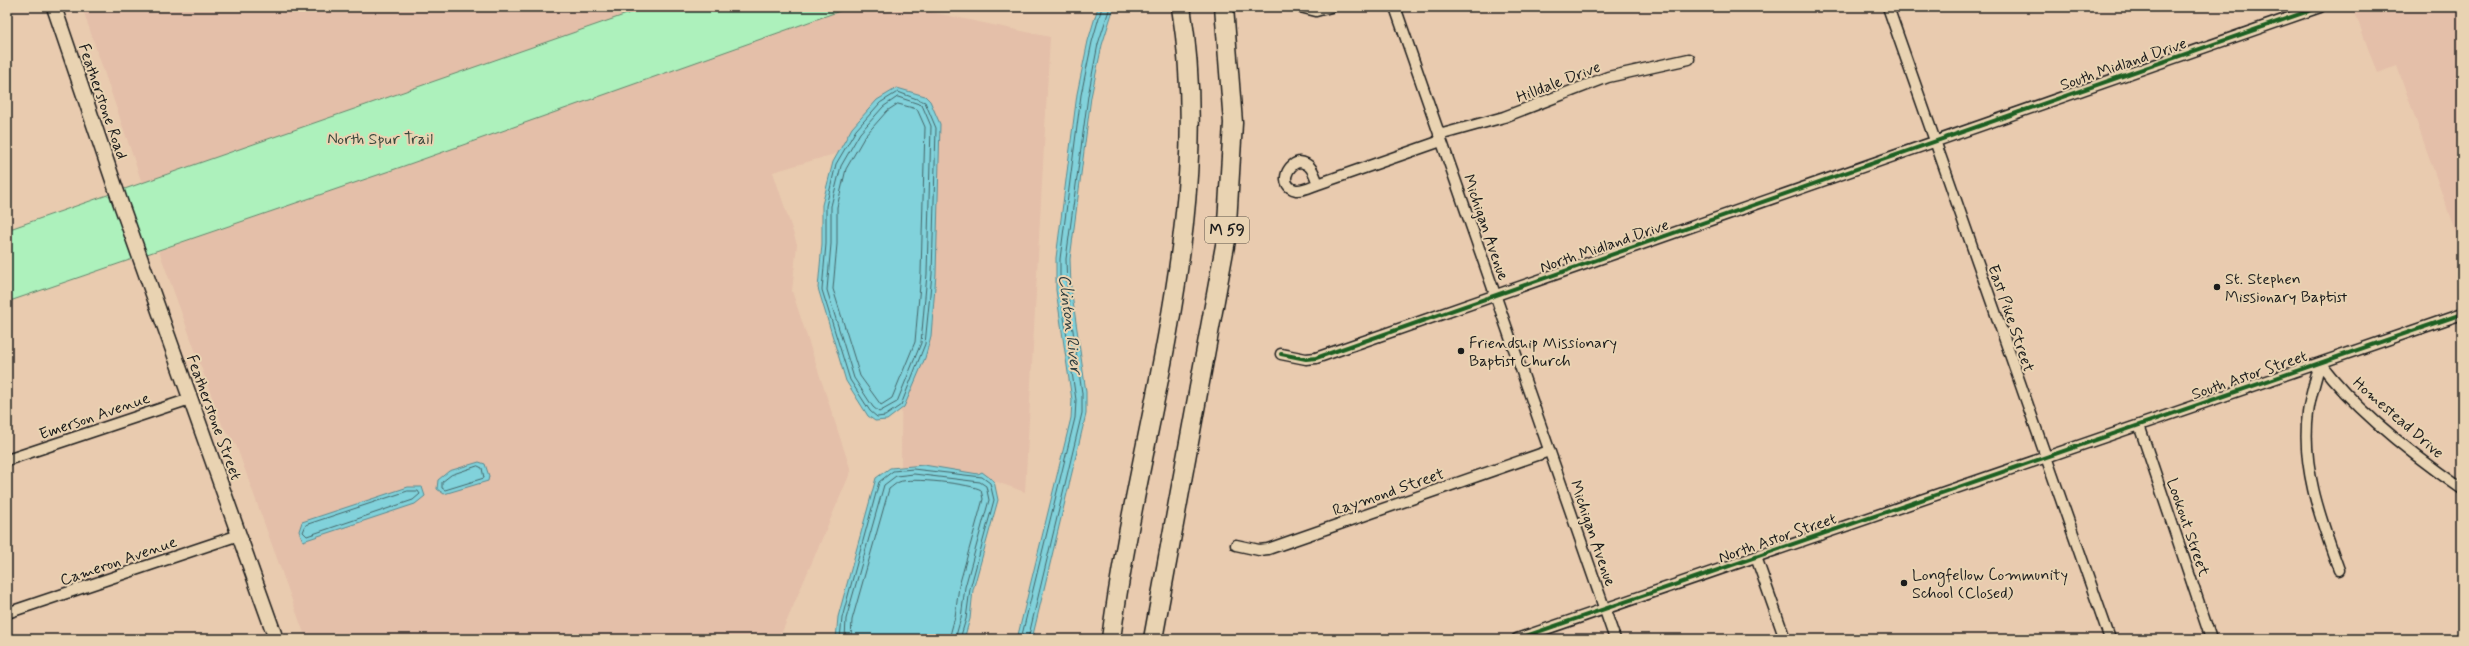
<svg xmlns="http://www.w3.org/2000/svg" width="2469" height="646" font-family="Mynerve,sans-serif">
  <style>
    .built { fill: #e4bfa9 }
    .green { fill: #adf1bc; stroke: #64866c }
    .water { fill: #81d2db; stroke: #59898f }
    .lines { fill: none; stroke-linecap: round; stroke-linejoin: round }
    .shore { stroke: #446568; stroke-width: 1 }
    .street-casing { stroke: #1c1c1c; stroke-width: 13 }
    .secondary-casing { stroke: #1c1c1c; stroke-width: 17 }
    .highway-casing { stroke: #1c1c1c; stroke-width: 21 }
    .street { stroke: #e9d3b2; stroke-width: 10 }
    .secondary { stroke: #e9d3b2; stroke-width: 14 }
    .highway { stroke: #e9d3b2; stroke-width: 18 }
    .cycleway-casing { stroke: #e9d3b2; stroke-width: 6 }
    .cycleway { stroke: #1b5e20; stroke-width: 4 }
    .poi-dot { fill: #1c1c1c; stroke: #e9d3b2; stroke-width: 1.5 }
    .labels { text-anchor: middle; stroke-width: 4; stroke-linejoin: round; paint-order: stroke }
    .shield { fill: #e9d3b2; stroke: #5a5349; stroke-width: 1 }
    .shield-label { font-size: 15px; font-weight: bold; fill: #1c1c1c }
    .street-label { font-size: 16px; fill: #1c1c1c; stroke: #e9d3b2 }
    .park-label { font-size: 16px; fill: #39473c; stroke: #e9d3b2 }
    .poi-label { font-size: 16px; fill: #1c1c1c; stroke: #e9d3b2; text-anchor: start }
    .water-label { font-size: 17px; font-style: italic; fill: #304042; stroke: #e9d3b2 }
  </style>
  <rect width="100%" height="100%" fill="#e9cbaf"/>
  <filter id="ink" filterUnits="userSpaceOnUse"><feTurbulence type="fractalNoise" baseFrequency=".025" numOctaves="2"/><feDisplacementMap in="SourceGraphic" scale="8" xChannelSelector="R" yChannelSelector="G"/><feConvolveMatrix kernelMatrix="1 2 1 2 8 2 1 2 1" color-interpolation-filters="sRGB"/></filter>
  <g filter="url(#ink)">
    <path class="built" d="M 82,7 L 647,7 L 142,183 Z
      M 851,7 L 907,7 L 1050,37 L 1025,492 L 994,481 L 901,466 L 903,134 L 773,172 L 797,244 L 792,291 L 851,471 L 779,639 L 306,639 L 236,445 L 223,427 L 159,251 Z
      M 2353,7 L 2462,7 L 2462,251 L 2397,66 L 2377,73 Z"/>
    <path class="green" d="M 647,7 L 851,7 L 401,167 L 7,302 L 7,230 Z"/>
    <path class="water" d="M 1098,7 L 1114,7 L 1102,45 L 1091,97 L 1070,259 L 1071,288 L 1086,392 L 1086,414 L 1032,639 L 1017,639 L 1071,418 L 1072,400 L 1056,290 L 1056,258 L 1077,94 L 1088,41 Z
      M 897,88 L 925,96 L 930,101 L 940,124 L 936,274 L 931,336 L 925,358 L 904,407 L 887,420 L 875,421 L 868,416 L 846,381 L 818,288 L 822,244 L 822,205 L 833,162 L 852,128 L 877,100 Z
      M 479,462 L 485,464 L 489,476 L 488,481 L 444,494 L 437,489 L 438,480 L 449,471 Z
      M 924,465 L 978,474 L 982,472 L 994,481 L 998,500 L 973,590 L 970,619 L 964,639 L 836,639 L 838,617 L 876,478 L 890,468 Z
      M 408,487 L 422,487 L 425,496 L 415,504 L 303,541 L 299,531 L 302,522 Z"/>
    <g class="lines">
      <path class="shore" d="M 898,92 L 925,102 L 936,128 L 932,274 L 925,344 L 901,405 L 885,416 L 877,417 L 870,411 L 850,380 L 822,290 L 826,244 L 826,206 L 836,164 L 856,130 L 880,103 Z
        M 898,97 L 922,105 L 931,126 L 927,274 L 921,343 L 897,402 L 879,412 L 873,407 L 854,378 L 827,290 L 831,244 L 831,206 L 841,166 L 860,133 L 883,107 Z
        M 898,104 L 917,109 L 925,127 L 921,273 L 915,342 L 892,398 L 881,405 L 860,376 L 833,289 L 837,244 L 837,207 L 846,169 L 865,136 L 887,111 Z
        M 478,466 L 482,468 L 484,478 L 445,490 L 442,488 L 442,482 L 451,475 Z
        M 408,491 L 418,491 L 420,494 L 413,500 L 307,536 L 303,532 L 306,525 Z
        M 840,639 L 842,618 L 879,482 L 893,471 L 913,469 L 982,477 L 990,483 L 994,500 L 970,589 L 966,619 L 960,639
        M 845,639 L 846,619 L 884,485 L 896,476 L 914,474 L 980,482 L 986,486 L 989,500 L 965,587 L 961,618 L 955,639
        M 851,639 L 852,620 L 889,489 C 892,487 896,483 899,482 C 909,477 973,484 981,490 L 983,499 L 959,586 L 955,617 L 949,639
        M 1021,639 L 1075,418 L 1076,400 L 1060,289 L 1060,259 L 1081,95 L 1092,42 L 1102,7
        M 1028,639 L 1082,413 L 1082,393 L 1067,289 L 1066,259 L 1088,96 L 1098,44 L 1110,7"/>
      <g class="street-casing">
        <path id="street" d="M 1300,7 L 1316,11 L 1331,7
          M 1395,7 L 1615,639
          M 1888,7 L 2110,639
          M 1439,135 L 1504,117 L 1608,77 L 1689,59
          M 1299,162 C 1312,163 1314,174 1318,184 C 1312,186 1303,191 1296,190 C 1279,186 1286,165 1299,162 Z
          M 1318,184 L 1441,141
          M 1281,354 L 1306,359 L 1316,358 L 2320,7
          M 2320,363 C 2316,379 2310,396 2308,413 C 2301,468 2321,520 2339,570
          M 2320,363 C 2356,411 2413,455 2462,489
          M 2139,425 L 2211,639
          M 7,460 L 190,399
          M 1236,545 L 1259,550 L 1268,549 L 1549,451
          M 1756,557 L 1785,639
          M 7,613 L 239,535
          M 1517,639 L 2462,314"/>
      </g>
      <g class="secondary-casing">
        <path id="secondary" d="M 54,7 L 122,207 L 276,639"/>
      </g>
      <g class="highway-casing">
        <path id="highway" d="M 1111,639 C 1138,429 1216,221 1181,7
          M 1153,639 L 1226,240 L 1233,123 L 1224,7"/>
      </g>
      <use href="#street" class="street"/>
      <use href="#secondary" class="secondary"/>
      <use href="#highway" class="highway"/>
      <g class="cycleway-casing">
        <path id="cycleway" d="M 1281,354 L 1306,359 L 1316,358 L 2320,7
          M 1517,639 L 2462,314"/>
      </g>
      <use href="#cycleway" class="cycleway"/>
    </g>
  </g>
  <g class="poi-dot">
    <circle cx="2217" cy="287" r="4"/>
    <circle cx="1461" cy="351" r="4"/>
    <circle cx="1904" cy="583" r="4"/>
  </g>
  <g class="labels">
    <rect class="shield" x="1205" y="217" width="44" height="26" rx="3"/>
    <g class="shield-label">
      <text x="1227" y="235">M 59</text>
    </g>
    <g class="street-label">
      <text transform="translate(2123 63) rotate(-19)" y="6">South Midland Drive</text>
      <text transform="translate(1558 81) rotate(-21)" y="6">Hilldale Drive</text>
      <text transform="translate(104 101) rotate(71)" y="6">Featherstone Road</text>
      <text transform="translate(1487 227) rotate(71)" y="6">Michigan Avenue</text>
      <text transform="translate(1604 245) rotate(-19)" y="6">North Midland Drive</text>
      <text transform="translate(2012 318) rotate(71)" y="6">East Pike Street</text>
      <text transform="translate(2249 374) rotate(-19)" y="6">South Astor Street</text>
      <text transform="translate(94 415) rotate(-19)" y="6">Emerson Avenue</text>
      <text transform="translate(215 417) rotate(70)" y="6">Featherstone Street</text>
      <text transform="translate(2399 417) rotate(41)" y="6">Homestead Drive</text>
      <text transform="translate(1388 491) rotate(-19)" y="6">Raymond Street</text>
      <text transform="translate(2189 527) rotate(71)" y="6">Lookout Street</text>
      <text transform="translate(1594 533) rotate(71)" y="6">Michigan Avenue</text>
      <text transform="translate(1777 537) rotate(-19)" y="6">North Astor Street</text>
      <text transform="translate(118 560) rotate(-19)" y="6">Cameron Avenue</text>
    </g>
    <g class="park-label">
      <text x="380" y="144">North Spur Trail</text>
    </g>
    <g class="poi-label">
      <text x="2225" y="284">St. Stephen<tspan x="2225" dy="18">Missionary Baptist</tspan></text>
      <text x="1469" y="348">Friendship Missionary<tspan x="1469" dy="18">Baptist Church</tspan></text>
      <text x="1912" y="580">Longfellow Community<tspan x="1912" dy="18">School (Closed)</tspan></text>
    </g>
    <g class="water-label">
      <text transform="translate(1071 324) rotate(83)" y="6">Clinton River</text>
    </g>
  </g>
  <rect width="2469" height="646" fill="none" stroke="#e9d3b2" stroke-width="24"/>
  <rect x="12" y="12" width="2445" height="622" fill="none" stroke="#1c1c1c" stroke-width="1.5" filter="url(#ink)"/>
</svg>
